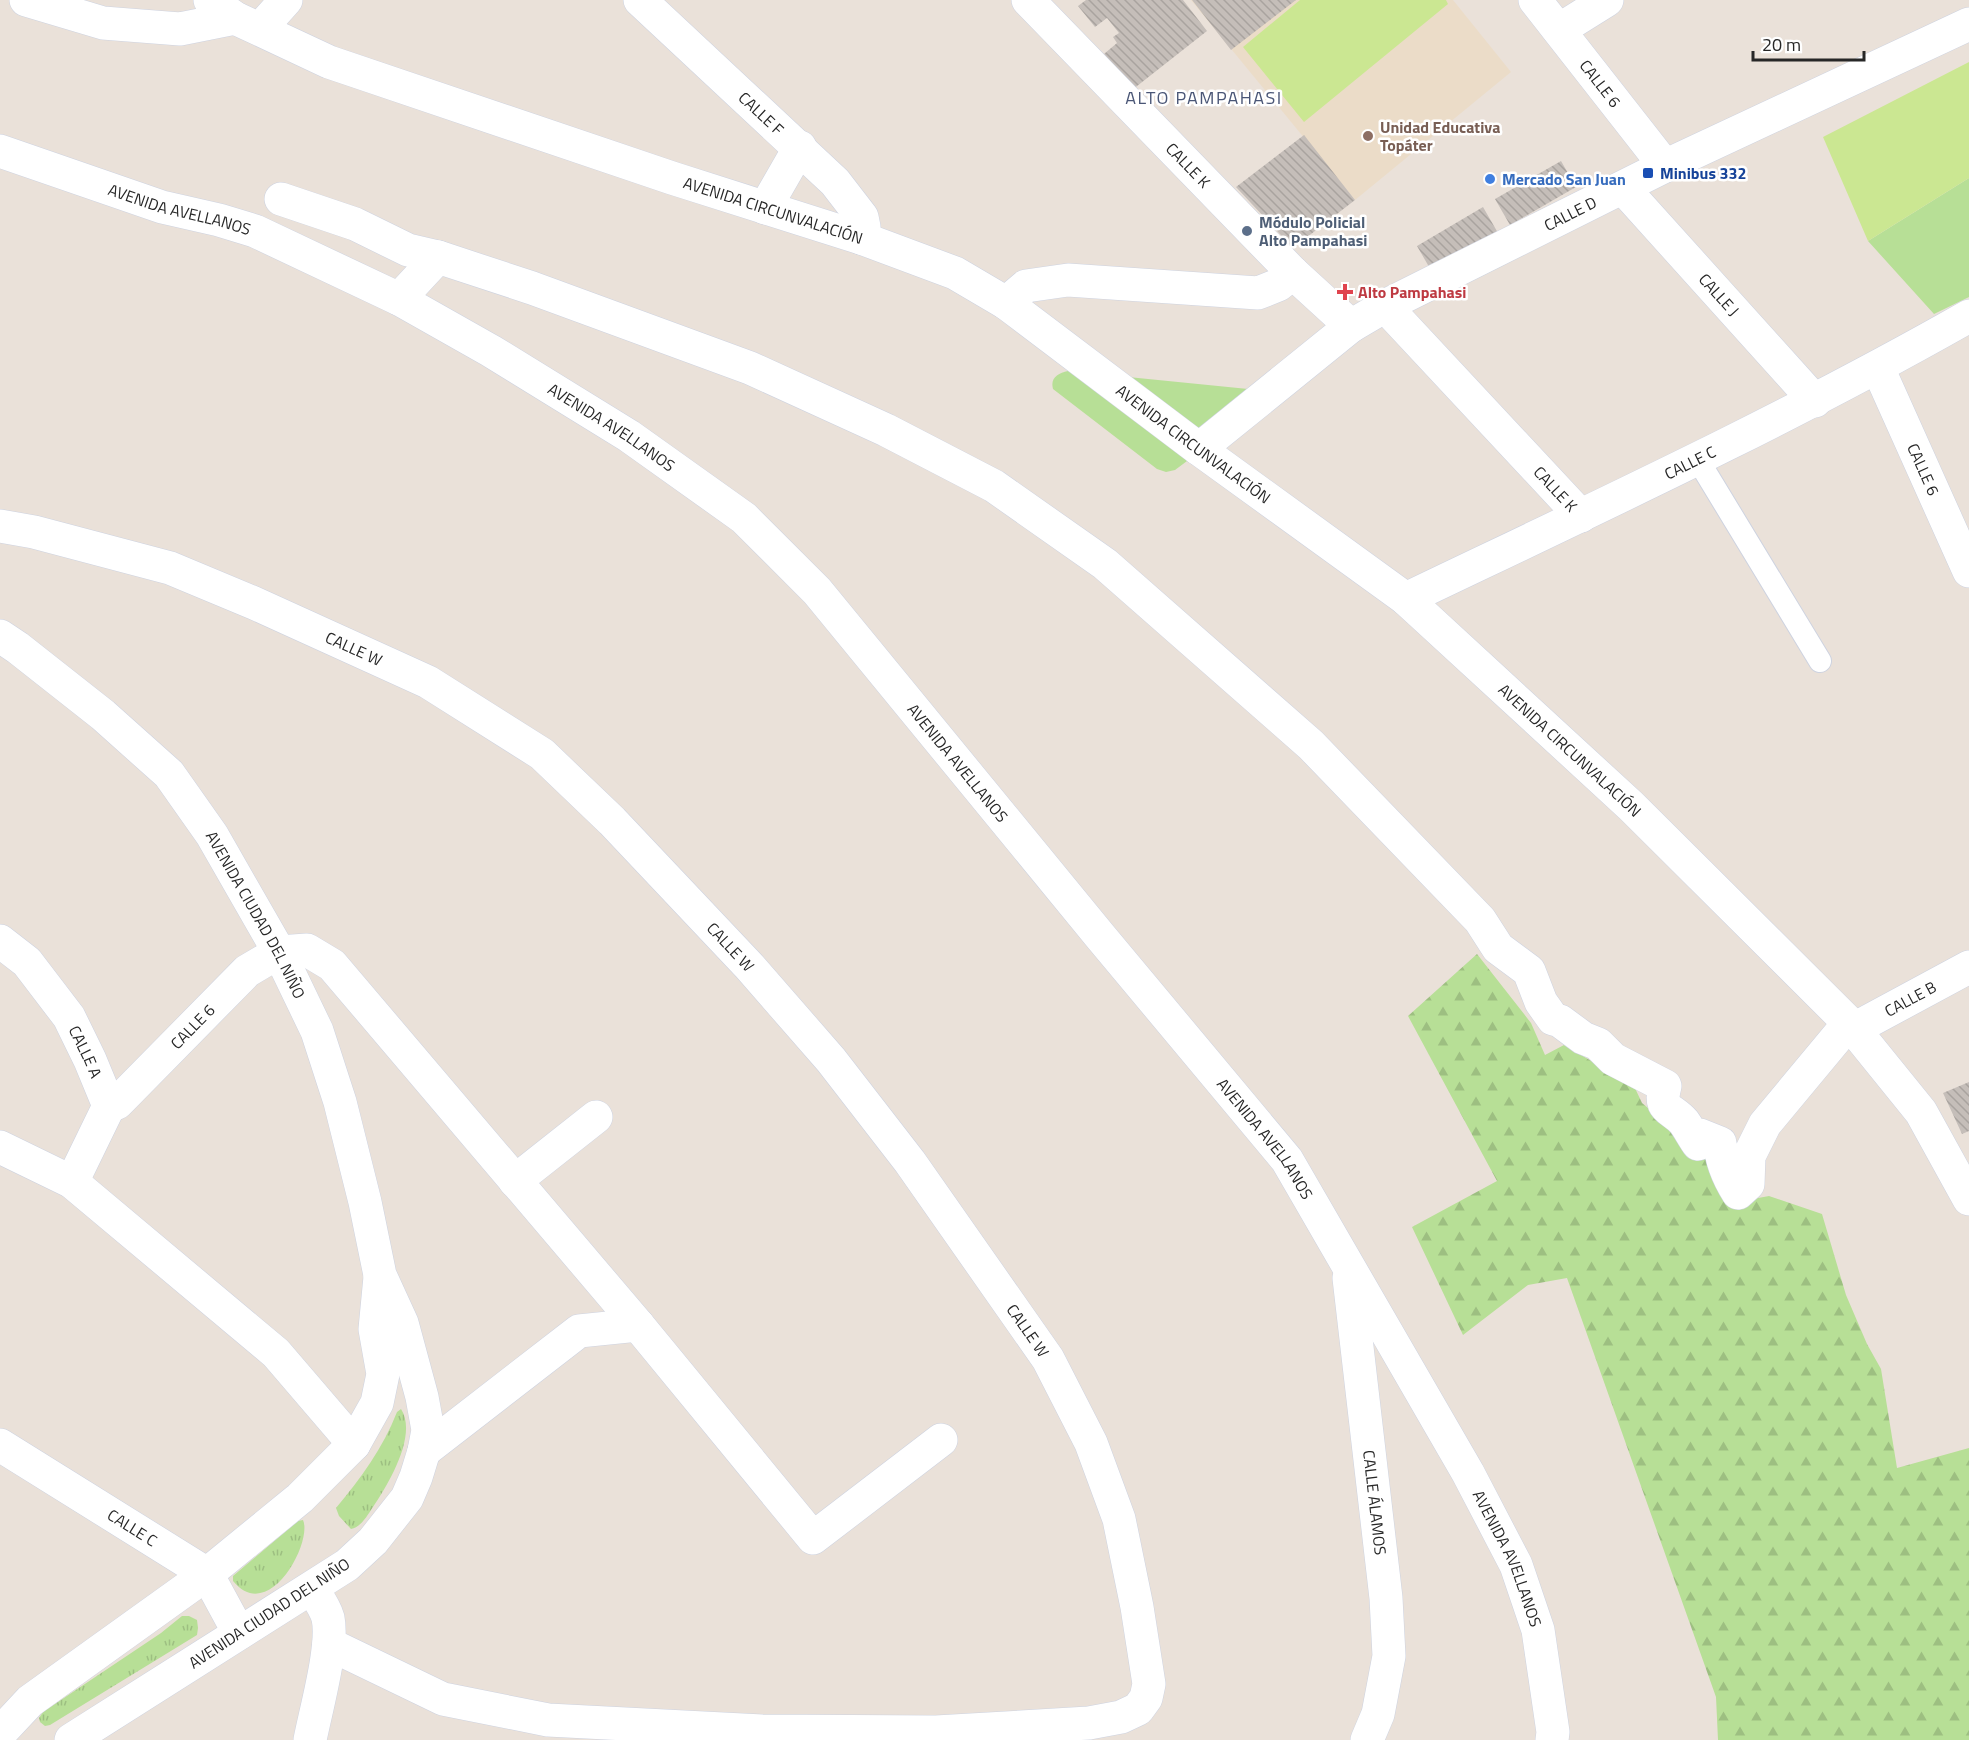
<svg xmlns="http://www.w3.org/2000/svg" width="1969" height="1740" font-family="'Titillium Web',sans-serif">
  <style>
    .education { fill: #ebdcc8 }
    .grass { fill: url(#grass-tufts) }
    .forest { fill: url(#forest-firs) }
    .park { fill: #b7df96 }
    .pitch { fill: #cbe792 }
    .building { fill: url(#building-back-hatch) }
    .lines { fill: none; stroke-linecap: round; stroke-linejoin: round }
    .lane-casing { stroke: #ced3e0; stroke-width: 24 }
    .street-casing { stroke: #ced3e0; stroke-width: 34 }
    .secondary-casing { stroke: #ced3e0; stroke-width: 34 }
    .lane { stroke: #fff; stroke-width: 22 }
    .street { stroke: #fff; stroke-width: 33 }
    .secondary { stroke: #fff; stroke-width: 33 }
    .education-dot { fill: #8d6e63; stroke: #fff; stroke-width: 2 }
    .transit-dot { fill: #1a4fb4; stroke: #fff; stroke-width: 2 }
    .shop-dot { fill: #3f7fe0; stroke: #fff; stroke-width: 2 }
    .service-dot { fill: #5c6f8a; stroke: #fff; stroke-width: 2 }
    .health-dot { fill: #e0444e; stroke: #fff; stroke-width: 2 }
    .labels { text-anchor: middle; stroke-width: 5; stroke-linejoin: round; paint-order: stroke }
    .street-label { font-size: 16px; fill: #272727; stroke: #fff }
    .education-label { font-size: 16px; font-weight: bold; fill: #785e54; stroke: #fff; text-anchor: start }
    .transit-label { font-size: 16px; font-weight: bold; fill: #164399; stroke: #fff; text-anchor: start }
    .shop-label { font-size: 16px; font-weight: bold; fill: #366cbe; stroke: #fff; text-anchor: start }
    .service-label { font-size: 16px; font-weight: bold; fill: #4e5e75; stroke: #fff; text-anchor: start }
    .health-label { font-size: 16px; font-weight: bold; fill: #be3a42; stroke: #fff; text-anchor: start }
    .neighbourhood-label { font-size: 18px; letter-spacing: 1.5px; fill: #4a5676; stroke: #fff }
  </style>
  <defs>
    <pattern id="grass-tufts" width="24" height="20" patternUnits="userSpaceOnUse" patternTransform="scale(1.5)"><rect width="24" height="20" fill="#b7df96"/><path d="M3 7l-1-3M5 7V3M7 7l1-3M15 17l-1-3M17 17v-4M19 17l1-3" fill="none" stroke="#9dbf81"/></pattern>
    <pattern id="forest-firs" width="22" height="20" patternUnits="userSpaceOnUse" patternTransform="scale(1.5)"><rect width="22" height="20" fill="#b7df96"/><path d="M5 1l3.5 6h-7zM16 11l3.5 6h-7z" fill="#9dbf81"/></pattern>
    <pattern id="building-back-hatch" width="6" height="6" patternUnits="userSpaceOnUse" patternTransform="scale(1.5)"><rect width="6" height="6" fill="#c5beb9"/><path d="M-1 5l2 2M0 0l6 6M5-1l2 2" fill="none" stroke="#a9a39f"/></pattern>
  </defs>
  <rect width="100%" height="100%" fill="#eae1d9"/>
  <path class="education" d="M 1191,0 L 1453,0 L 1511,72 L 1355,200 Z"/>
  <path class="grass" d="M 401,1409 C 418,1435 388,1485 373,1507 C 367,1516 361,1527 351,1529 L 339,1516 L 336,1508 C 361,1478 383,1448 397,1412 Z
    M 303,1520 C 313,1542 269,1625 233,1581 L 233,1576 L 298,1521 Z
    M 182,1616 L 189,1616 L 197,1620 L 198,1628 L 197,1635 L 50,1725 L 45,1726 L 40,1722 L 39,1718 L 43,1712 L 161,1633 Z"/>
  <path class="forest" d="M 1477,954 L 1531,1023 L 1545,1055 L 1564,1045 L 1634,1086 L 1642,1103 L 1700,1152 L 1725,1185 L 1742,1201 L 1769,1196 L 1822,1214 L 1846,1295 L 1867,1344 L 1881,1369 L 1897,1468 L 1969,1448 L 1969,1740 L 1718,1740 L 1716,1697 L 1567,1278 L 1528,1285 L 1463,1335 L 1412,1227 L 1497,1181 L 1408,1016 Z"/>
  <path class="park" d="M 1969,178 L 1969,297 L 1934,314 L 1868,241 Z
    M 1068,371 L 1248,389 L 1250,414 L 1175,470 L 1166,472 L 1157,469 L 1053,389 C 1050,378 1058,373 1068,371 Z"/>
  <path class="pitch" d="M 1300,0 L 1446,0 L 1448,4 L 1304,122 L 1243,47 Z
    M 1969,62 L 1969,178 L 1868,241 L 1823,137 Z"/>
  <path class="building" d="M 1086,0 L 1183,0 L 1207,31 L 1132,90 L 1104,54 L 1117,43 L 1113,37 L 1119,33 L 1107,18 L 1095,27 L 1078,6 Z
    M 1192,0 L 1296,0 L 1231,50 Z
    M 1304,135 L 1355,200 L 1293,248 L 1236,187 Z
    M 1561,161 L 1576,187 L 1510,225 L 1495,199 Z
    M 1483,207 L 1498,233 L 1432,272 L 1417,246 Z
    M 1969,1082 L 1969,1131 L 1962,1134 L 1943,1093 Z"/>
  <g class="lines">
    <g class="lane-casing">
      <path id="lane" d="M 1698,460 L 1820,661"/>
    </g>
    <g class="street-casing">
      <g id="street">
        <path d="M 26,0 L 103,23 L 180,29 L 235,18"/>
        <path id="s1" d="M 210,0 L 235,18 L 329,62 L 672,178 L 861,238 L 955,273 L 1006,303 L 1199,449 L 1406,599 L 1631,806 L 1849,1023 L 1921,1112 L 1969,1199"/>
        <path id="s2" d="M 640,0 L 835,182 L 862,217 L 864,227 L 861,238"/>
        <path id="s3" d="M 1028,0 L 1293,273 L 1351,326"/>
        <path id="s4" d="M 1535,0 L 1665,166"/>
        <path d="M 260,29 L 286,0"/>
        <path d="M 1559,30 L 1607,0"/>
        <path id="s5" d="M 0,151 L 162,207 L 219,220 L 255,231 L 399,299 L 491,351 L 629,436 L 744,518 L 817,591 L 1100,936 L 1287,1160 L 1468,1473 L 1516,1565 L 1538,1630 L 1553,1732 L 1552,1740"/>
        <path id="s6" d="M 1624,189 L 1815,401"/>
        <path d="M 281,199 L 355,224 L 408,250 L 438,257"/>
        <path d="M 765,208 L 800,147"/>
        <path d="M 399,299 L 438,257 L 532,288 L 750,368 L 886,430 L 994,486 L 1105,564 L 1311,745 L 1480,920 L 1498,948 L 1529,971 L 1541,1002 L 1553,1019 L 1560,1021 L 1583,1038 L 1598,1044 L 1613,1059 L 1665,1086 C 1658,1111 1671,1107 1684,1122 C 1689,1129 1693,1137 1698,1144 L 1700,1135 L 1720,1143 C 1721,1161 1728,1177 1738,1193 L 1748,1184 L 1749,1156 L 1765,1124 L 1849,1023"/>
        <path d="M 1006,303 L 1026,286 L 1068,280 L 1258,293 L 1278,285 L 1293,273"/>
        <path id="s7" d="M 1385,306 L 1581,516"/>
        <path id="s8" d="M 1878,368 L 1969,571"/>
        <path id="s9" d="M 1199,449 L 1351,326 L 1385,306 L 1665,166 L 1969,24"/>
        <path id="s10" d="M 0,526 L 34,532 L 170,568 L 254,603 L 428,682 L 542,754 L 612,821 L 749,966 L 831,1060 L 910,1162 L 1048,1359 L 1091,1443 L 1119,1519 L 1137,1607 L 1149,1684 L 1146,1698 L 1138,1709 L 1121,1717 L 1089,1723 L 936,1732 L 762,1731 L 548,1720 L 443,1699 L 329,1644"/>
        <path id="s11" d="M 1406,599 C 1596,508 1786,420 1969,316"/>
        <path id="s12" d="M 0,941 L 27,962 L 69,1017 L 90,1060 L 109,1106 L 72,1182"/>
        <path id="s13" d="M 1854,1029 L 1969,967"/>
        <path id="s14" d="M 109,1106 L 117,1103 L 123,1097 L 247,971 L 279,952 L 307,950 L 332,965 L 638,1325 L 813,1538 L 941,1440"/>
        <path d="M 0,1147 L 72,1182 L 276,1353 L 354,1444"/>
        <path d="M 515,1181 L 596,1117"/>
        <path id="s15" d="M 1349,1278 L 1386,1598 L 1389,1656 L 1378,1714 L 1367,1740"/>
        <path id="s16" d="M 0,1445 L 207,1574 L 239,1633"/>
        <path d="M 424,1451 L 579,1331 L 638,1325"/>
        <path d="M 310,1740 C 316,1709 334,1646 328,1618 C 325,1607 318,1598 312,1589"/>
      </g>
    </g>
    <g class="secondary-casing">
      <g id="secondary">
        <path id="s17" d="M 0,636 L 18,648 L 103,715 L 169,774 L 212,835 L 279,952 L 317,1031 L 340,1102 L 365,1202 L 380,1275 L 402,1323 L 422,1397 L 428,1430 L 424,1451 L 416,1477 L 407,1498 L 373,1541 L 347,1565 L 71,1740"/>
        <path d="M 0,1733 L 30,1701 L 207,1574 L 300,1498 L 354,1444 L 377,1403 L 383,1374 L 375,1329 L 380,1277"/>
      </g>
    </g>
    <use href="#lane" class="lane"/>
    <use href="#street" class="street"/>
    <use href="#secondary" class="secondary"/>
  </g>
  <circle class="education-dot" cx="1368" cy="136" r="6"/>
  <rect class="transit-dot" x="1642" y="167" width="12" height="12" rx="3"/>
  <circle class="shop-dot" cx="1490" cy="179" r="6"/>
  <circle class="service-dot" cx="1247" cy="231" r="6"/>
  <path class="health-dot" d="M1342 283h6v6h6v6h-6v6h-6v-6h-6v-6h6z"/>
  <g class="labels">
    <g class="street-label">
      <text dy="6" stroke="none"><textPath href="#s4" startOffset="106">CALLE 6</textPath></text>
      <text dy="6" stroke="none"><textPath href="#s2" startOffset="166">CALLE F</textPath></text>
      <text dy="6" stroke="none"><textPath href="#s3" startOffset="230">CALLE K</textPath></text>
      <text dy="6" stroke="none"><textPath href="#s5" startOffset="189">AVENIDA AVELLANOS</textPath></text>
      <text dy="6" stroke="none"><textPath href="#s1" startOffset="603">AVENIDA CIRCUNVALACIÓN</textPath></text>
      <text dy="6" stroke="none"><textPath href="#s9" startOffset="442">CALLE D</textPath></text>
      <text dy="6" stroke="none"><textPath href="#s6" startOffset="142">CALLE J</textPath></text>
      <text dy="6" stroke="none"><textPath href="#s5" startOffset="675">AVENIDA AVELLANOS</textPath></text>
      <text dy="6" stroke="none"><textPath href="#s1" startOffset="1089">AVENIDA CIRCUNVALACIÓN</textPath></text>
      <text dy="6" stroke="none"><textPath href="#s11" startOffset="315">CALLE C</textPath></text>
      <text dy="6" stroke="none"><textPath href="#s8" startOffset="111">CALLE 6</textPath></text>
      <text dy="6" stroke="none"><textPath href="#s7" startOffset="250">CALLE K</textPath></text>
      <text dy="6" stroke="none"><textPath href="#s10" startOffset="376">CALLE W</textPath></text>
      <text dy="6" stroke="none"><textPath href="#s1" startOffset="1575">AVENIDA CIRCUNVALACIÓN</textPath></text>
      <text dy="6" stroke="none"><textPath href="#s5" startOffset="1161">AVENIDA AVELLANOS</textPath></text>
      <text dy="6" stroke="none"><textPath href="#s17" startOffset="384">AVENIDA CIUDAD DEL NIÑO</textPath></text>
      <text dy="6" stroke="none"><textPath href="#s10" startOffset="862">CALLE W</textPath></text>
      <text dy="6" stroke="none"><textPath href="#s13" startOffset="64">CALLE B</textPath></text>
      <text dy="6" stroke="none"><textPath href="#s14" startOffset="116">CALLE 6</textPath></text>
      <text dy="6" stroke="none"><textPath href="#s12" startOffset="142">CALLE A</textPath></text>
      <text dy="6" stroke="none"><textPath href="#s5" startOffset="1647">AVENIDA AVELLANOS</textPath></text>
      <text dy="6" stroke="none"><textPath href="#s10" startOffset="1348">CALLE W</textPath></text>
      <text dy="6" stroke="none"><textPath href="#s15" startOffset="226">CALLE ÁLAMOS</textPath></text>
      <text dy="6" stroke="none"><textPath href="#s16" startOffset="156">CALLE C</textPath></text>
      <text dy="6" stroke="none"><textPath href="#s5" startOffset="2133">AVENIDA AVELLANOS</textPath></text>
      <text transform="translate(269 1613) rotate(-33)" y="6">AVENIDA CIUDAD DEL NIÑO</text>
    </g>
    <g class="education-label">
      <text x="1380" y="133">Unidad Educativa<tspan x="1380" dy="18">Topáter</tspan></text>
    </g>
    <g class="transit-label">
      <text x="1660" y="179">Minibus 332</text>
    </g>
    <g class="shop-label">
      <text x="1502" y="185">Mercado San Juan</text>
    </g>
    <g class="service-label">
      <text x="1259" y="228">Módulo Policial<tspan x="1259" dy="18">Alto Pampahasi</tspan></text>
    </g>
    <g class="health-label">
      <text x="1358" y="298">Alto Pampahasi</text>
    </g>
    <g class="neighbourhood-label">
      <text x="1204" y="104">ALTO PAMPAHASI</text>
    </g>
  </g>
  <path d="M1753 51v9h111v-9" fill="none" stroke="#272727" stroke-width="3"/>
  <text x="1762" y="51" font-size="18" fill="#272727" stroke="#ffffff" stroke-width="4.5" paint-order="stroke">20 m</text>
</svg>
